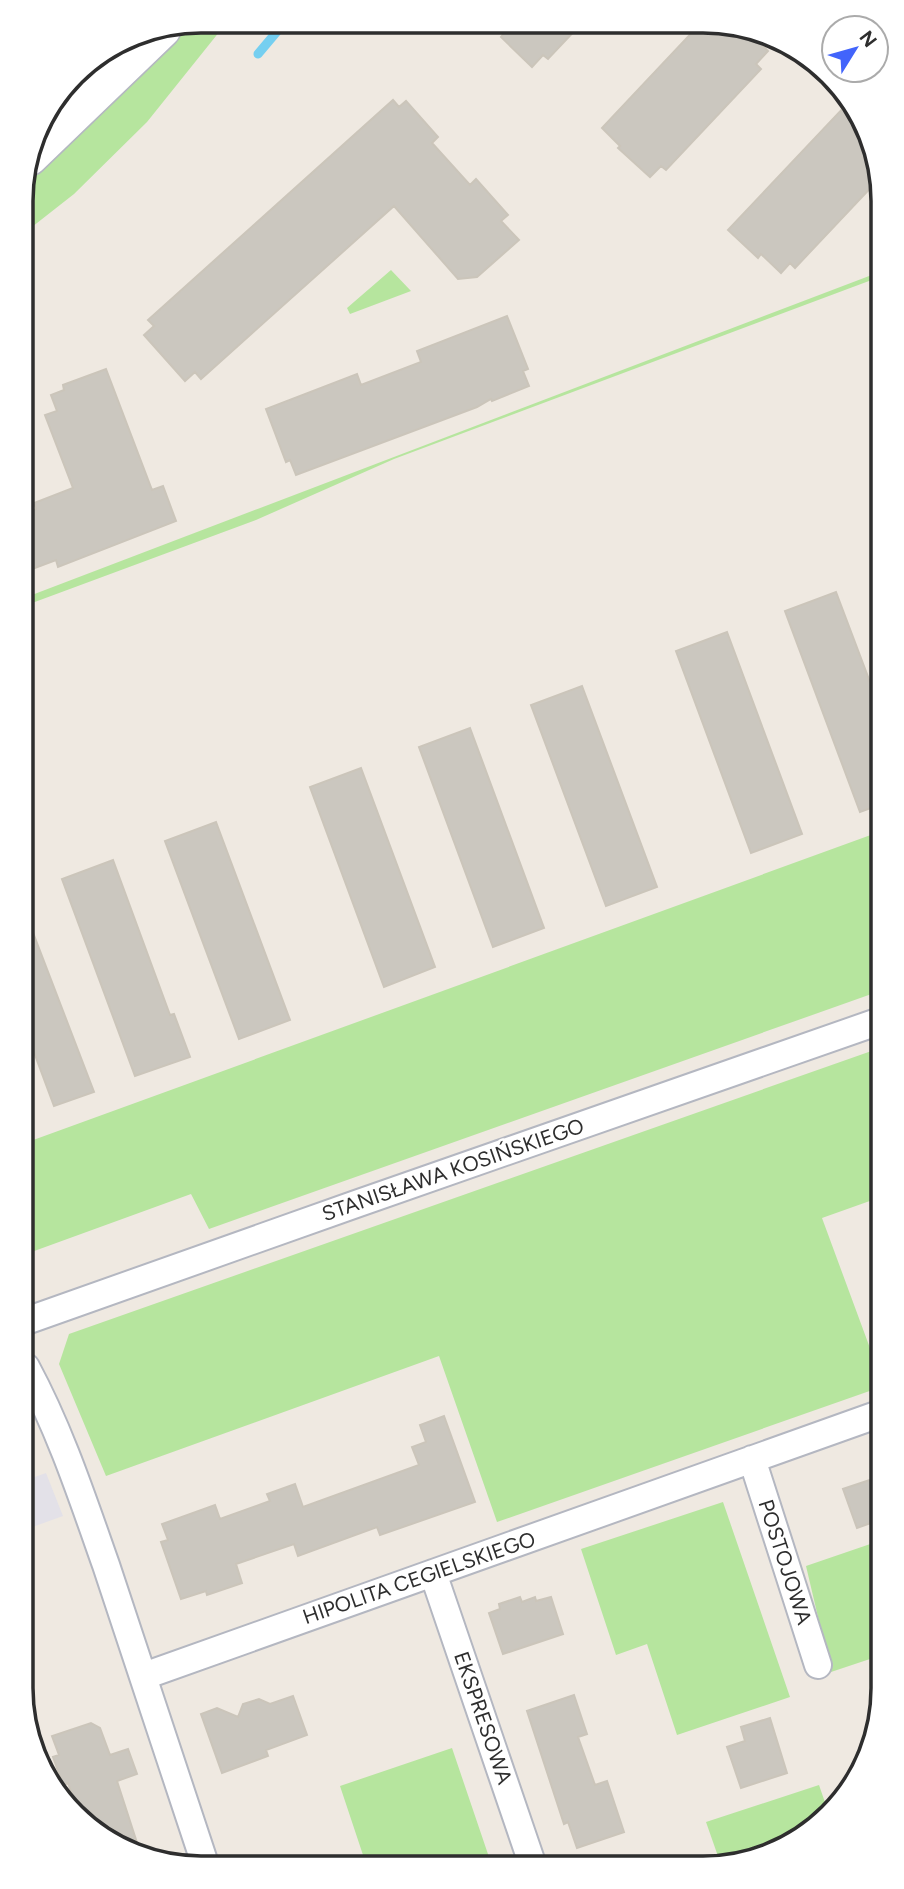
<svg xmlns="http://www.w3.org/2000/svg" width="904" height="1889" font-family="Figtree,sans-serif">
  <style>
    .industrial { fill: #e3e1e8 }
    .green { fill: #b6e59e }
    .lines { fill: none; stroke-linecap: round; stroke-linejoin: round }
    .stream { stroke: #75cff0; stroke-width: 9 }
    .building { fill: #cbc7bf; stroke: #cbc5ba; stroke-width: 2 }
    .minor-casing { stroke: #b4b7c1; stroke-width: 30 }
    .secondary-casing { stroke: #b4b7c1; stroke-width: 40 }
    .minor { stroke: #fff; stroke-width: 26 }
    .secondary { stroke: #fff; stroke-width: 37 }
    .labels { text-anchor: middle; stroke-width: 5; stroke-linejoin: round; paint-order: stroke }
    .street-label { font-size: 21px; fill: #2e2e2e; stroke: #fff }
    .rim { fill: none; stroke: #2e2e2e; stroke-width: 3.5 }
  </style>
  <rect width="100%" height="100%" fill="#efe9e1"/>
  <path class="industrial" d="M 46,1473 L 63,1516 L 27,1529 L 26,1480 Z"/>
  <path class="green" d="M 201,21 L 228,21 L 147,122 L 74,194 L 23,234 L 23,185 L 132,85 L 193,23 Z
    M 391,270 L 411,291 L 350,314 L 347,308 Z
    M 877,273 L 877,278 L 394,459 L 256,520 L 24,606 L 24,598 Z
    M 879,832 L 880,991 L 209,1229 L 191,1194 L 26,1254 L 25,1143 Z
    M 880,1048 L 881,1197 L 822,1218 L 881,1378 L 881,1387 L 497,1522 L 439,1356 L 106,1476 L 59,1364 L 69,1334 Z
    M 723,1502 L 790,1697 L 677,1735 L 647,1644 L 616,1655 L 581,1549 Z
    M 882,1540 L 882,1655 L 831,1672 L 806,1566 Z
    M 452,1748 L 491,1863 L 366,1864 L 340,1786 Z
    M 819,1785 L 829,1814 L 803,1838 L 750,1862 L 720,1862 L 706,1822 Z"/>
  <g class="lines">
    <path class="stream" d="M 258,54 L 285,22"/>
  </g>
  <path class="building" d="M 512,23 L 582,23 L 548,59 L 543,55 L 532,67 L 501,37 Z
    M 700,24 L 738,24 L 769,40 L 763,46 L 768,51 L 756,64 L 761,69 L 666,170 L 661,166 L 650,177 L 618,148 L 620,146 L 602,128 Z
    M 393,100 L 399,107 L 406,101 L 438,137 L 432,143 L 470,185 L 476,179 L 508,215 L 501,221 L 519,240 L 477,277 L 458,279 L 394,206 L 201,379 L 195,372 L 185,381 L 144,335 L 154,326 L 148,320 Z
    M 846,105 L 877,154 L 877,181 L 795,268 L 790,263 L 781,273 L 761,254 L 758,258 L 728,230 Z
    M 507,316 L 528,369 L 523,371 L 529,386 L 492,401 L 491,399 L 477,407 L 296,475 L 290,460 L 286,462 L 266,409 L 357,374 L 361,385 L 421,362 L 417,351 Z
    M 106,369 L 152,490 L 163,486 L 176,521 L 58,567 L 56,560 L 24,572 L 24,514 L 36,509 L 34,503 L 73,488 L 45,415 L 57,411 L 51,395 L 64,390 L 63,385 Z
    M 836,592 L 879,706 L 879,805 L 860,812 L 785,611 Z
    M 727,632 L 802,834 L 751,853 L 676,651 Z
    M 582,686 L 657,887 L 606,906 L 531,705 Z
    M 470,728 L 544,928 L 493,947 L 419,747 Z
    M 361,768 L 435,967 L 384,987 L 310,787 Z
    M 216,822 L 290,1020 L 239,1039 L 165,841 Z
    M 113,860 L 170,1015 L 174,1014 L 190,1057 L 135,1076 L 62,879 Z
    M 25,917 L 27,917 L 94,1092 L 54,1106 L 25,1028 Z
    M 444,1416 L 475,1502 L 380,1535 L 377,1527 L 298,1556 L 294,1544 L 236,1564 L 242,1583 L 207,1595 L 206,1591 L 181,1599 L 161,1542 L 168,1540 L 162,1524 L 215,1505 L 220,1519 L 270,1501 L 267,1494 L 295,1484 L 303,1507 L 419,1465 L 412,1447 L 426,1442 L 420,1425 Z
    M 882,1476 L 882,1519 L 857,1528 L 843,1489 Z
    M 520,1597 L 522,1602 L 535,1597 L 536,1601 L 551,1597 L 563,1634 L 503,1654 L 489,1613 L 500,1609 L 499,1604 Z
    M 574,1695 L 587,1734 L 578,1737 L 595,1785 L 607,1781 L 624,1832 L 577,1848 L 568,1822 L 564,1824 L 527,1711 Z
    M 293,1696 L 307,1735 L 266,1750 L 268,1756 L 222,1773 L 201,1714 L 217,1708 L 238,1717 L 243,1704 L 259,1699 L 270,1704 Z
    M 770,1718 L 787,1773 L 741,1788 L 727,1747 L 745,1741 L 741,1727 Z
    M 91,1723 L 100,1728 L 110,1755 L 128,1749 L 137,1774 L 117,1781 L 140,1852 L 82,1823 L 68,1783 L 63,1785 L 53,1757 L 59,1755 L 52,1736 Z"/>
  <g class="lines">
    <g class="minor-casing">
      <path id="minor" d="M 26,1321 L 356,1204 L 880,1021
        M 26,1367 C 60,1430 82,1497 106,1565 C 140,1665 172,1765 205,1864
        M 752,1459 L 818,1665
        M 433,1573 L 532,1863
        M 144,1676 L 882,1413"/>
    </g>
    <g class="secondary-casing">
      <path id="secondary" d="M 29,157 L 162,29"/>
    </g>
    <use href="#minor" class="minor"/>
    <use href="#secondary" class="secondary"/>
  </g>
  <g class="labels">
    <g class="street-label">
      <text transform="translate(453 1170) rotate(-19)" y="7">STANISŁAWA KOSIŃSKIEGO</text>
      <text transform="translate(785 1562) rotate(72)" y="7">POSTOJOWA</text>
      <text transform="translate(419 1578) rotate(-19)" y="7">HIPOLITA CEGIELSKIEGO</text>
      <text transform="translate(483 1718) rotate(71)" y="7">EKSPRESOWA</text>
    </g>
  </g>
  <path d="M0 0H904V1889H0ZM201 33H703A168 168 0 0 1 871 201V1688A168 168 0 0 1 703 1856H201A168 168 0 0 1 33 1688V201A168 168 0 0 1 201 33Z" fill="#fff" fill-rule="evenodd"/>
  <path class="rim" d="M201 33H703A168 168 0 0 1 871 201V1688A168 168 0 0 1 703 1856H201A168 168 0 0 1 33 1688V201A168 168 0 0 1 201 33Z"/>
  <g transform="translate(855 49) rotate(53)"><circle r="33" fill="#ffffff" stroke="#ababab" stroke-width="2"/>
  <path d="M0-5L12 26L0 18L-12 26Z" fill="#4264fb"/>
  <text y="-10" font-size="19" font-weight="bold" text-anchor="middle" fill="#2e2e2e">N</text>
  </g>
</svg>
